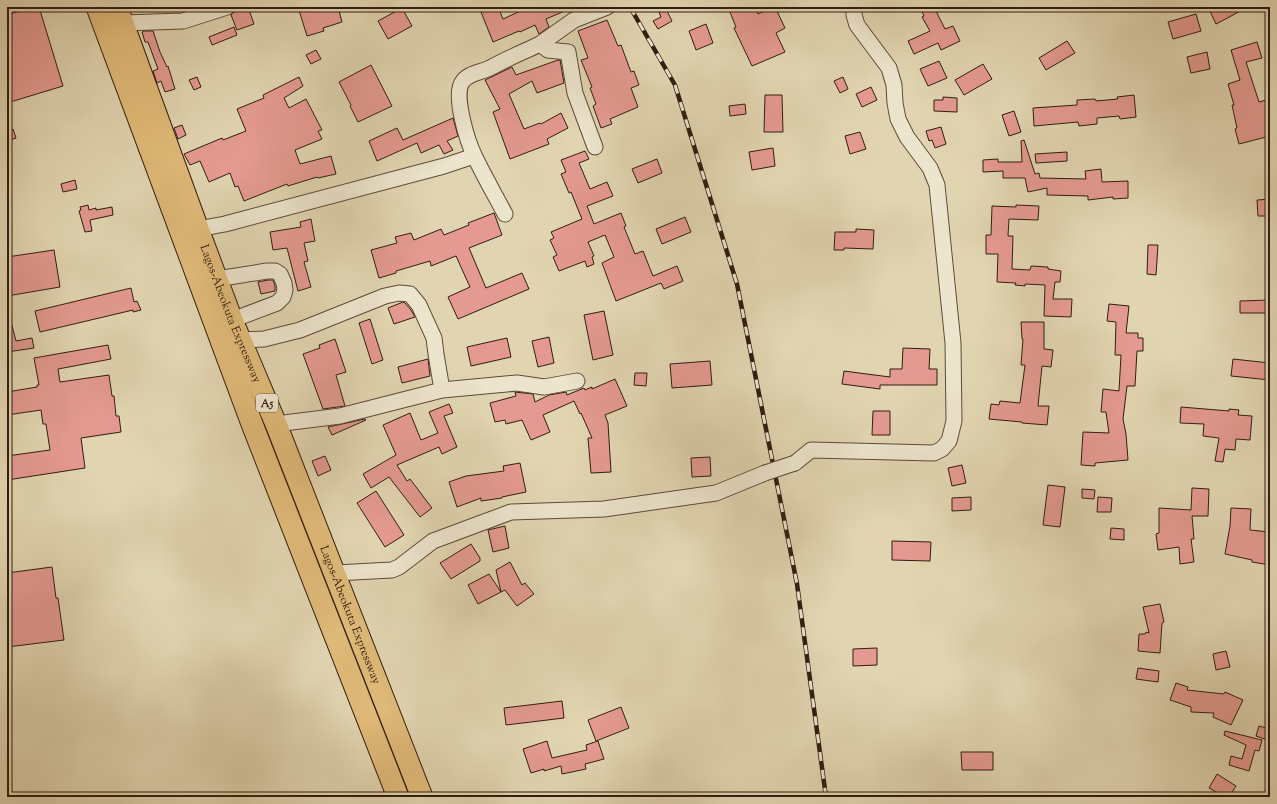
<svg xmlns="http://www.w3.org/2000/svg" width="1277" height="804" font-family="'Sorts Mill Goudy',serif">
  <style>
    .building { fill: #e49a90; stroke: #311c10 }
    .lines { fill: none; stroke-linecap: round; stroke-linejoin: round }
    .minor-casing { stroke: #5d4a38; stroke-width: 17 }
    .highway-casing { stroke: #311c10; stroke-width: 23 }
    .minor { stroke: #ece4cc; stroke-width: 15 }
    .highway { stroke: #e0ba78; stroke-width: 21 }
    .rail-casing { stroke: #311c10; stroke-width: 4.5 }
    .rail { stroke: #ece4cc; stroke-width: 3; stroke-dasharray: 9; stroke-linecap: butt }
    .minor-bridge-casing { stroke: #5d4a38; stroke-width: 17; stroke-linecap: butt }
    .minor-bridge { stroke: #ece4cc; stroke-width: 15 }
    .labels { text-anchor: middle; stroke-width: 4; stroke-linejoin: round; paint-order: stroke }
    .shield { fill: #ece4cc; stroke: #695848; stroke-width: 1 }
    .shield-label { font-size: 11px; font-weight: bold; fill: #311c10 }
    .street-label { font-size: 12px; fill: #311c10; stroke: #ece4cc }
  </style>
  <rect width="100%" height="100%" fill="#e1d5b1"/>
  <filter id="stains"><feTurbulence type="fractalNoise" baseFrequency=".005" numOctaves="4"/><feColorMatrix values="0 0 0 0 .2 0 0 0 0 .09 0 0 0 0 .02 0 0 0 .5 -.17"/></filter>
  <radialGradient id="worn" r=".72"><stop offset=".6" stop-color="#630" stop-opacity="0"/><stop offset="1" stop-color="#630" stop-opacity=".3"/></radialGradient>
  <path class="building" d="M 32,7 L 39,7 L 63,86 L 7,103 L 7,15 Z
    M 248,7 L 254,24 L 237,30 L 231,15 L 234,12 Z
    M 298,7 L 338,7 L 342,22 L 323,28 L 324,31 L 307,36 Z
    M 479,7 L 498,7 L 503,19 L 529,7 L 574,7 L 546,19 L 549,27 L 539,34 L 535,25 L 520,32 L 519,31 L 493,42 Z
    M 657,7 L 665,7 L 672,21 L 658,29 L 653,21 L 661,17 Z
    M 728,7 L 755,7 L 758,14 L 772,7 L 775,7 L 785,28 L 776,33 L 785,52 L 752,66 L 734,28 L 736,27 Z
    M 920,7 L 934,7 L 945,29 L 953,26 L 960,41 L 941,50 L 938,43 L 914,54 L 908,41 L 930,31 L 922,17 L 924,16 Z
    M 1208,7 L 1248,7 L 1216,24 Z
    M 402,8 L 412,26 L 388,39 L 378,21 Z
    M 1196,14 L 1201,31 L 1173,39 L 1168,22 Z
    M 607,20 L 618,46 L 621,45 L 631,72 L 634,71 L 639,85 L 631,88 L 638,107 L 610,119 L 612,124 L 601,128 L 593,106 L 596,104 L 590,88 L 592,87 L 581,60 L 588,58 L 578,31 Z
    M 706,24 L 713,43 L 696,50 L 689,31 Z
    M 234,27 L 237,35 L 212,45 L 209,37 Z
    M 144,31 L 153,31 L 160,52 L 167,67 L 168,66 L 175,89 L 165,92 L 161,81 L 157,83 L 153,71 L 158,69 L 148,42 L 145,42 L 142,32 Z
    M 1067,41 L 1075,53 L 1046,70 L 1039,58 Z
    M 1257,42 L 1262,58 L 1246,62 L 1259,102 L 1270,99 L 1270,136 L 1239,144 L 1235,129 L 1237,128 L 1232,105 L 1234,105 L 1228,84 L 1240,80 L 1231,50 Z
    M 316,50 L 321,59 L 311,64 L 306,55 Z
    M 1207,52 L 1210,69 L 1191,73 L 1187,57 Z
    M 558,60 L 560,60 L 564,83 L 537,93 L 532,81 L 509,94 L 524,129 L 540,123 L 541,124 L 561,113 L 568,128 L 547,139 L 549,144 L 510,159 L 493,112 L 500,109 L 485,80 L 512,67 L 516,75 Z
    M 939,61 L 947,78 L 928,86 L 920,69 Z
    M 983,64 L 992,79 L 964,95 L 955,80 Z
    M 371,65 L 392,106 L 358,122 L 350,106 L 351,105 L 339,82 Z
    M 197,77 L 201,87 L 194,90 L 189,80 Z
    M 299,77 L 303,86 L 284,98 L 289,108 L 306,99 L 322,130 L 318,131 L 322,139 L 295,150 L 300,164 L 331,156 L 336,174 L 318,178 L 317,177 L 288,186 L 287,184 L 244,201 L 238,186 L 235,187 L 230,173 L 209,182 L 200,161 L 190,165 L 184,154 L 222,138 L 223,140 L 246,131 L 237,109 L 264,98 L 263,95 Z
    M 843,77 L 848,89 L 840,93 L 834,81 Z
    M 871,87 L 877,100 L 862,107 L 856,94 Z
    M 765,95 L 782,95 L 783,132 L 764,132 Z
    M 1134,95 L 1136,117 L 1120,119 L 1119,116 L 1097,118 L 1097,124 L 1079,126 L 1078,122 L 1034,126 L 1033,108 L 1077,105 L 1077,100 L 1095,99 L 1096,101 L 1118,99 L 1117,97 Z
    M 943,97 L 957,98 L 957,112 L 934,111 L 934,100 L 943,100 Z
    M 745,104 L 746,114 L 730,116 L 729,106 Z
    M 1014,111 L 1021,132 L 1009,136 L 1002,115 Z
    M 453,118 L 458,136 L 447,141 L 453,150 L 444,154 L 439,145 L 421,153 L 417,143 L 377,161 L 369,141 L 397,128 L 403,140 Z
    M 182,125 L 186,135 L 178,139 L 174,128 Z
    M 941,127 L 946,144 L 935,148 L 932,140 L 929,141 L 926,131 Z
    M 13,129 L 16,138 L 7,141 L 7,132 Z
    M 860,132 L 866,149 L 850,154 L 845,136 Z
    M 1024,140 L 1035,174 L 1039,173 L 1040,178 L 1086,179 L 1085,171 L 1101,169 L 1102,182 L 1128,181 L 1128,198 L 1113,199 L 1113,197 L 1088,200 L 1088,196 L 1047,195 L 1047,188 L 1028,192 L 1025,178 L 1003,178 L 1003,171 L 983,172 L 983,160 L 998,159 L 998,162 L 1022,162 L 1021,141 Z
    M 773,148 L 775,166 L 752,170 L 749,152 Z
    M 585,151 L 589,159 L 579,163 L 590,189 L 607,182 L 613,196 L 587,206 L 594,224 L 621,213 L 626,226 L 624,227 L 635,254 L 643,251 L 653,276 L 677,266 L 683,281 L 664,289 L 661,283 L 616,301 L 602,263 L 614,257 L 605,235 L 588,242 L 594,256 L 592,257 L 594,264 L 587,267 L 585,261 L 559,271 L 553,257 L 557,255 L 550,240 L 554,238 L 551,232 L 582,219 L 571,192 L 569,193 L 561,174 L 566,172 L 561,160 Z
    M 1067,152 L 1067,161 L 1036,163 L 1035,154 Z
    M 657,159 L 662,173 L 638,183 L 632,169 Z
    M 75,180 L 77,189 L 63,192 L 61,184 Z
    M 1270,199 L 1270,216 L 1258,216 L 1257,200 Z
    M 88,205 L 89,210 L 96,208 L 96,210 L 112,207 L 113,215 L 90,220 L 92,231 L 85,232 L 79,211 L 81,210 L 80,207 Z
    M 1016,205 L 1039,206 L 1038,220 L 1009,219 L 1008,236 L 1013,236 L 1012,269 L 1030,270 L 1031,266 L 1048,267 L 1048,269 L 1061,271 L 1060,282 L 1055,282 L 1053,299 L 1072,299 L 1071,317 L 1044,316 L 1045,285 L 1025,284 L 1025,286 L 1015,285 L 1016,283 L 997,282 L 998,254 L 986,254 L 986,235 L 991,235 L 992,206 L 1016,207 Z
    M 494,213 L 502,235 L 469,248 L 486,288 L 522,273 L 529,289 L 458,319 L 448,297 L 470,287 L 456,256 L 431,266 L 430,261 L 396,271 L 396,273 L 379,278 L 371,250 L 397,243 L 395,237 L 411,233 L 414,240 L 441,229 L 444,235 L 469,225 L 468,223 Z
    M 685,217 L 691,232 L 662,244 L 656,229 Z
    M 311,219 L 315,241 L 304,243 L 308,261 L 304,262 L 311,287 L 298,291 L 287,248 L 273,250 L 270,232 L 301,227 L 300,222 Z
    M 856,229 L 874,230 L 873,249 L 844,248 L 844,250 L 834,250 L 835,232 L 856,232 Z
    M 1148,245 L 1158,245 L 1156,275 L 1147,274 Z
    M 54,250 L 60,287 L 7,296 L 7,257 Z
    M 268,280 L 273,280 L 275,286 L 275,291 L 261,294 L 258,282 Z
    M 131,288 L 134,302 L 137,301 L 141,310 L 133,312 L 133,310 L 40,332 L 35,311 Z
    M 1270,300 L 1270,313 L 1240,313 L 1240,301 Z
    M 403,302 L 405,303 L 411,310 L 415,317 L 394,324 L 388,308 Z
    M 1109,304 L 1129,306 L 1126,333 L 1138,333 L 1138,338 L 1143,338 L 1143,351 L 1137,351 L 1135,386 L 1127,386 L 1123,419 L 1126,434 L 1128,460 L 1095,463 L 1095,466 L 1081,465 L 1083,432 L 1109,433 L 1106,412 L 1101,412 L 1103,389 L 1119,391 L 1121,355 L 1115,355 L 1116,322 L 1107,321 Z
    M 604,311 L 613,355 L 593,360 L 584,315 Z
    M 10,318 L 16,341 L 32,338 L 34,348 L 7,352 L 7,319 Z
    M 370,319 L 383,360 L 372,364 L 359,323 Z
    M 1021,322 L 1044,322 L 1044,349 L 1053,350 L 1051,367 L 1042,366 L 1038,406 L 1049,406 L 1047,425 L 1022,423 L 1022,422 L 989,419 L 991,404 L 999,405 L 1000,401 L 1020,403 L 1025,365 L 1021,365 L 1023,339 L 1022,339 Z
    M 549,337 L 554,363 L 538,367 L 532,341 Z
    M 507,338 L 511,357 L 471,366 L 467,347 Z
    M 335,339 L 346,372 L 336,375 L 345,406 L 323,409 L 303,354 L 320,348 L 319,345 Z
    M 108,345 L 111,359 L 58,369 L 60,382 L 109,375 L 112,396 L 114,396 L 116,416 L 119,416 L 121,432 L 81,438 L 85,468 L 7,480 L 7,456 L 50,450 L 46,424 L 43,424 L 41,410 L 7,415 L 7,392 L 37,387 L 37,385 L 39,385 L 34,358 Z
    M 903,348 L 930,349 L 929,369 L 937,369 L 937,385 L 880,385 L 880,389 L 842,384 L 844,371 L 890,377 L 890,369 L 902,369 Z
    M 428,359 L 430,376 L 402,383 L 398,367 Z
    M 1233,359 L 1270,363 L 1270,380 L 1231,376 Z
    M 710,361 L 712,385 L 672,388 L 670,364 Z
    M 635,373 L 647,373 L 646,386 L 634,385 Z
    M 615,379 L 627,406 L 605,415 L 608,423 L 611,472 L 591,473 L 588,438 L 592,438 L 581,413 L 580,414 L 574,401 L 543,415 L 550,432 L 531,440 L 522,420 L 506,424 L 505,420 L 495,422 L 490,403 L 516,396 L 515,392 L 533,394 L 535,402 L 549,395 L 566,392 L 567,395 L 584,388 L 585,390 L 592,387 L 592,389 Z
    M 449,404 L 453,413 L 444,416 L 457,447 L 442,454 L 439,447 L 397,465 L 407,481 L 410,479 L 432,508 L 420,517 L 389,477 L 371,488 L 363,474 L 396,455 L 383,425 L 410,413 L 421,440 L 438,433 L 429,412 Z
    M 1181,407 L 1229,411 L 1229,409 L 1239,410 L 1238,415 L 1252,416 L 1250,440 L 1236,439 L 1235,450 L 1225,449 L 1223,462 L 1215,461 L 1219,438 L 1203,436 L 1204,424 L 1180,423 Z
    M 873,411 L 890,411 L 890,435 L 872,435 Z
    M 365,419 L 366,420 L 332,435 L 328,427 Z
    M 325,456 L 331,470 L 318,476 L 312,461 Z
    M 710,457 L 711,476 L 692,477 L 691,458 Z
    M 520,463 L 526,492 L 502,497 L 502,498 L 481,501 L 481,498 L 457,507 L 449,482 L 466,476 L 504,471 L 503,466 Z
    M 962,465 L 966,483 L 952,486 L 948,468 Z
    M 1048,485 L 1065,487 L 1060,527 L 1043,525 Z
    M 1192,488 L 1209,489 L 1208,516 L 1192,516 L 1194,539 L 1191,539 L 1194,562 L 1180,564 L 1179,547 L 1158,550 L 1156,534 L 1159,533 L 1159,508 L 1191,510 Z
    M 1082,489 L 1095,490 L 1094,499 L 1082,498 Z
    M 376,491 L 404,535 L 385,547 L 357,503 Z
    M 971,497 L 971,510 L 952,511 L 952,498 Z
    M 1098,497 L 1112,498 L 1111,512 L 1097,512 Z
    M 1231,508 L 1251,509 L 1250,530 L 1270,532 L 1270,565 L 1252,562 L 1252,560 L 1225,554 L 1230,526 Z
    M 505,526 L 509,548 L 493,552 L 488,530 Z
    M 1111,528 L 1124,529 L 1124,540 L 1110,539 Z
    M 892,541 L 931,542 L 930,561 L 892,560 Z
    M 471,544 L 480,558 L 480,561 L 451,579 L 440,563 Z
    M 510,562 L 522,585 L 525,583 L 534,594 L 517,606 L 505,590 L 501,592 L 496,570 Z
    M 52,567 L 56,598 L 58,598 L 64,640 L 7,647 L 7,573 Z
    M 489,574 L 501,592 L 478,604 L 468,585 Z
    M 1160,604 L 1164,622 L 1162,623 L 1160,653 L 1138,651 L 1139,634 L 1145,634 L 1146,632 L 1149,633 L 1143,607 Z
    M 877,648 L 877,665 L 853,666 L 853,649 Z
    M 1226,651 L 1230,667 L 1216,670 L 1213,654 Z
    M 1138,668 L 1159,671 L 1158,682 L 1136,679 Z
    M 1176,683 L 1188,687 L 1187,690 L 1224,694 L 1225,692 L 1243,700 L 1231,725 L 1213,717 L 1214,713 L 1191,712 L 1191,707 L 1170,700 Z
    M 562,701 L 564,718 L 506,725 L 504,708 Z
    M 621,707 L 629,728 L 596,741 L 588,720 Z
    M 1259,726 L 1270,729 L 1270,741 L 1256,736 Z
    M 1225,731 L 1262,740 L 1259,751 L 1255,750 L 1249,771 L 1229,765 L 1231,756 L 1242,759 L 1246,745 L 1224,735 Z
    M 547,741 L 552,758 L 587,750 L 586,745 L 598,741 L 604,759 L 585,764 L 586,769 L 562,774 L 561,766 L 544,771 L 544,769 L 531,773 L 523,749 Z
    M 961,752 L 993,752 L 993,770 L 962,770 Z
    M 1217,774 L 1236,786 L 1229,797 L 1225,797 L 1209,788 Z"/>
  <g class="lines">
    <g class="minor-casing">
      <path id="minor" d="M 123,23 L 183,21 L 227,7
        M 540,44 L 574,20 L 607,7
        M 505,214 C 495,195 484,176 475,157 C 468,143 452,94 463,81 C 469,73 482,72 490,68 C 506,59 523,52 540,44 L 548,50 L 568,52 L 575,93 L 595,147
        M 198,229 L 225,224 L 444,166 L 474,156
        M 217,279 L 267,271 L 275,271 L 280,274 L 284,283 L 285,290 L 283,297 L 277,303 L 232,320
        M 240,340 L 264,339 L 300,330 L 385,296 L 399,293 L 410,294 L 419,305 L 434,338 L 436,354 L 442,390
        M 276,424 L 340,416 L 442,390 L 517,383 L 544,387 L 577,381
        M 795,463 L 811,450 L 934,453 L 942,449 L 949,441 L 954,421 L 953,343 L 937,185 L 930,168 L 907,137 L 898,119 L 895,103 L 894,85 L 889,68 L 857,25 L 854,15 L 854,7
        M 335,573 L 392,570 L 399,567 L 433,541 L 511,512 L 604,509 L 716,493 L 765,473"/>
    </g>
    <g class="highway-casing">
      <g id="highway">
        <path d="M 97,7 L 252,424 L 398,797"/>
        <path id="s1" d="M 117,7 L 198,229 L 232,320 L 276,424 L 422,797"/>
      </g>
    </g>
    <use href="#minor" class="minor"/>
    <use href="#highway" class="highway"/>
    <g class="rail-casing">
      <path id="rail" d="M 630,7 L 675,85 L 737,284 L 797,584 L 826,797"/>
    </g>
    <use href="#rail" class="rail"/>
    <g class="minor-bridge-casing">
      <path id="minor-bridge" d="M 765,473 L 795,463"/>
    </g>
    <use href="#minor-bridge" class="minor-bridge"/>
  </g>
  <g class="labels">
    <rect class="shield" x="256" y="394" width="22" height="18" rx="3"/>
    <g class="shield-label">
      <text x="267" y="407">A5</text>
    </g>
    <g class="street-label">
      <text dy="4" stroke="none"><textPath href="#s1" startOffset="327">Lagos-Abeokuta Expressway</textPath></text>
      <text dy="4" stroke="none"><textPath href="#s1" startOffset="651">Lagos-Abeokuta Expressway</textPath></text>
    </g>
  </g>
  <rect width="1277" height="804" fill="none" stroke="#e1d5b1" stroke-width="24"/>
  <rect x="8" y="8" width="1261" height="788" fill="none" stroke="#311c10" stroke-width="2"/>
  <rect x="12" y="12" width="1253" height="780" fill="none" stroke="#311c10"/>
  <rect width="100%" height="100%" filter="url(#stains)"/>
  <rect width="100%" height="100%" fill="url(#worn)"/>
</svg>
